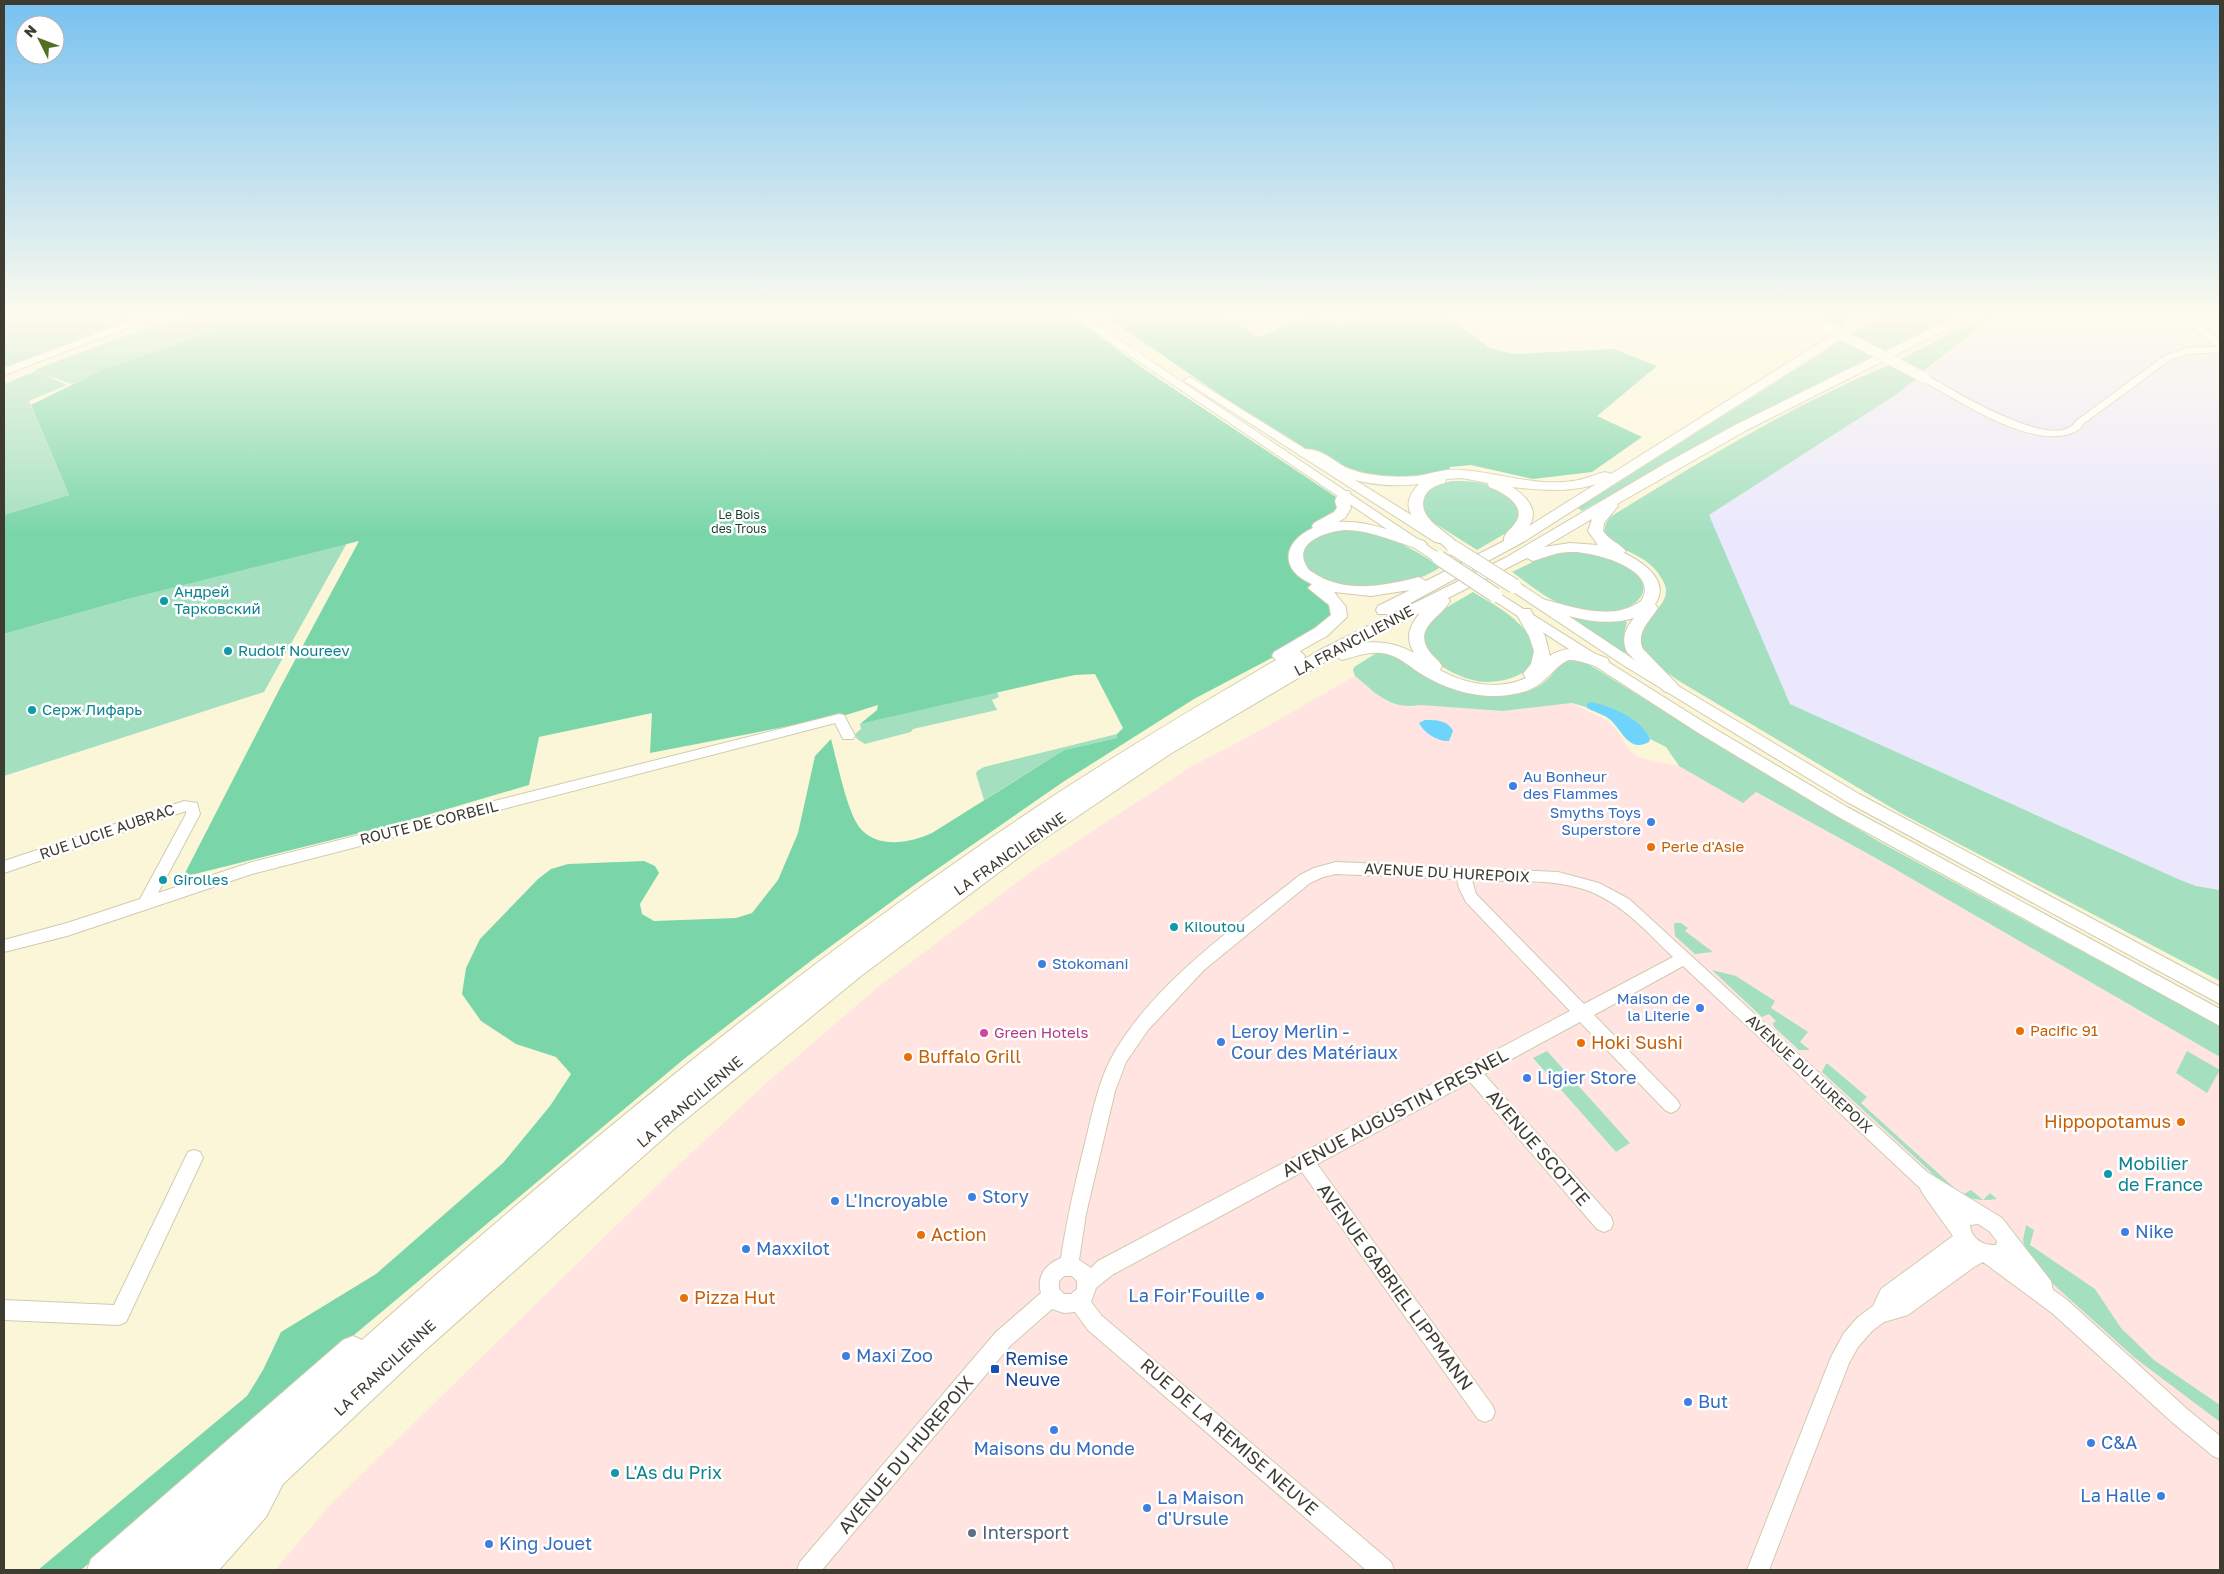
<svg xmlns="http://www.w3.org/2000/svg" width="2224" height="1574" font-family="'Golos Text',sans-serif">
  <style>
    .commercial { fill: #ffe4e1 }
    .industrial { fill: #ebe8fe }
    .green { fill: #a4e0c0 }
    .forest { fill: #7ad6a9 }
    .water { fill: #6fd4fc }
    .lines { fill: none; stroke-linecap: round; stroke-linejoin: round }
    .minor-casing { stroke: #d0cbaf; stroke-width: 2 }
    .major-casing { stroke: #d0cbaf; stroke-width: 2 }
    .highway-casing { stroke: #d0cbaf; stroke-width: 2 }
    .minor { fill: #fff; fill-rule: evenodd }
    .major { fill: #fff; fill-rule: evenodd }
    .highway { fill: #fff; fill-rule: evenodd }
    .minor-bridge-casing { stroke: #d0cbaf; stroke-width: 11; stroke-linecap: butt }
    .major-bridge-casing { stroke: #d0cbaf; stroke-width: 16; stroke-linecap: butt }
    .minor-bridge { stroke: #fff; stroke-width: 10 }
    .major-bridge { stroke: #fff; stroke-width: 14 }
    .culture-dot { fill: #0f9aa8; stroke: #fff; stroke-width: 2 }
    .shop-dot { fill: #3f7fe0; stroke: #fff; stroke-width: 2 }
    .food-dot { fill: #e8710a; stroke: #fff; stroke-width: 2 }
    .hotel-dot { fill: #d1479c; stroke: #fff; stroke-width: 2 }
    .transit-dot { fill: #1a4fb4; stroke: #fff; stroke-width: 2 }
    .service-dot { fill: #5c6f8a; stroke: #fff; stroke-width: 2 }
    .labels { text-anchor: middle; stroke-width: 5; stroke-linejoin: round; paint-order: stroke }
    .far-park-label { font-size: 12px; fill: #173f2d; stroke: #fff }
    .culture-label { font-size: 15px; fill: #0d838f; stroke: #fff; text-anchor: start }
    .street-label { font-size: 15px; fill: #3e3c31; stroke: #fff }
    .shop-label { font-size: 15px; fill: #366cbe; stroke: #fff; text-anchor: start }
    .food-label { font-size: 15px; fill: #c56008; stroke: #fff; text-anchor: start }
    .hotel-label { font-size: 15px; fill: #b23c85; stroke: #fff; text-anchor: start }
    .near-shop-label { font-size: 18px; fill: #366cbe; stroke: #fff; text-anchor: start }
    .near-food-label { font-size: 18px; fill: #c56008; stroke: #fff; text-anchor: start }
    .near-street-label { font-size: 18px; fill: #3e3c31; stroke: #fff }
    .near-culture-label { font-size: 18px; fill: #0d838f; stroke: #fff; text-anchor: start }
    .near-transit-label { font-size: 18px; fill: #164399; stroke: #fff; text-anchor: start }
    .near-service-label { font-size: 18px; fill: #4e5e75; stroke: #fff; text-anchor: start }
  </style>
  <rect width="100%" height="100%" fill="#fcf6d9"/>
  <path class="commercial" d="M 1355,676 L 1387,702 L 1411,707 L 1420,705 L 1503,711 L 1572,703 L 1606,720 L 1615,728 L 1630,751 L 1640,758 L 1679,766 L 1743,803 L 1755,792 L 1881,861 L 2220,1057 L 2220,1570 L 275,1570 L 330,1505 L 670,1173 L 764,1085 L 877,988 L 1035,869 L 1192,766 L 1250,736 Z"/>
  <path class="industrial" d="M 2008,313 L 2220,313 L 2220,890 L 2196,886 L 2178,879 L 1790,704 L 1708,515 L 1897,394 L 1986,325 Z"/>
  <path class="green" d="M 4,313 L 128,313 L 136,317 L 4,367 Z
    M 186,313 L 262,313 C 198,336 133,356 72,384 L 40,373 L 67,385 L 29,401 L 69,495 L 4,515 L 4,384 L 36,371 L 34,370 Z
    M 1885,313 L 1964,313 L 1723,432 L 1582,511 L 1578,508 Z
    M 1990,313 L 2005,313 L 1984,324 L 1922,372 L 1899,360 Z
    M 1891,364 L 1917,378 L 1897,394 L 1709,515 L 1790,704 L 2178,879 L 2196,886 L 2220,890 L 2220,981 L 1902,814 L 1679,681 C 1667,672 1646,660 1641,644 C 1632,618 1678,607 1663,581 C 1658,571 1649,562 1639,557 C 1623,547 1592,541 1610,517 C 1701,461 1792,405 1891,364 Z
    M 1452,481 C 1478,481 1492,482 1511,500 C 1517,505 1520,508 1523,516 L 1513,529 L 1477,550 L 1428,519 L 1421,505 C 1428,486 1433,485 1452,481 Z
    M 1339,530 C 1381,530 1407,545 1441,567 C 1434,571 1427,575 1420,578 C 1386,591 1322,596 1301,560 C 1307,537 1317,535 1339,530 Z
    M 347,543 L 264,692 L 4,776 L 4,634 L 128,599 Z
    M 1574,550 C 1589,553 1605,555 1619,560 C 1626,562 1636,571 1640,577 C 1644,584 1645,592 1640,598 C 1624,618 1585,613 1563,605 C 1545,598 1528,583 1512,572 L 1545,556 Z
    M 1473,592 C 1496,606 1525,620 1534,647 C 1536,653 1533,661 1532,667 C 1518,677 1504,682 1486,682 C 1464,682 1411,658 1426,629 C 1435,611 1457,602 1473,592 Z
    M 1578,617 L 1620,619 L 1627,622 L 1624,634 L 1627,653 L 1621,651 L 1573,621 L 1574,618 Z
    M 1378,652 C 1420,661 1446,698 1495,696 C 1509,696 1528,693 1539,686 C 1563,671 1554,653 1590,665 L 1732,754 L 1878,841 L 2220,1026 L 2220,1057 L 1881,861 L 1756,792 L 1743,803 L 1679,766 L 1666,747 L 1650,739 L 1649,736 C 1629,720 1613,704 1587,704 L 1586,707 L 1572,703 L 1503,711 L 1420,705 C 1390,710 1377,694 1355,676 L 1353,670 L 1354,667 Z
    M 997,692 L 999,697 L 992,700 L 997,710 L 913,729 L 911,732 L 865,744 L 857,739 L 855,734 L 861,729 L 860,724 Z
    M 1117,734 L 1117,738 L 1064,750 L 984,800 L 976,774 L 977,771 L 984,767 Z
    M 1675,923 L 1681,923 L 1688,928 L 1685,931 L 1713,952 L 1695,954 L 1675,936 L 1674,925 Z
    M 1712,970 L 1736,976 L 1775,1001 L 1771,1008 L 1808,1032 L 1800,1042 L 1810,1050 L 1799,1050 L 1774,1027 L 1773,1023 L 1776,1021 L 1769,1014 L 1762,1017 Z
    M 1547,1051 L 1630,1143 L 1616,1152 L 1533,1058 Z
    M 2187,1051 L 2220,1070 L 2207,1093 L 2176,1073 Z
    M 1826,1064 L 1828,1064 L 1867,1097 L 1861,1103 L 1962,1195 L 1971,1190 L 1983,1200 L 1990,1193 L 1997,1199 C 1977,1202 1963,1198 1946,1186 L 1822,1072 Z
    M 2026,1225 L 2034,1230 L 2030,1245 L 2095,1289 L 2121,1328 L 2154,1360 L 2220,1405 L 2220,1422 L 2135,1358 L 2042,1274 L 2025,1248 L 2023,1240 Z"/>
  <path class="forest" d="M 262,313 L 1067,313 L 1144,369 L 1342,501 L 1344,508 L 1323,525 L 1303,533 L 1293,542 L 1289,552 L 1290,565 L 1297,575 L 1314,587 L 1340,611 L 1321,632 L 1194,699 L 1063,782 L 917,883 L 812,960 L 684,1059 L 354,1335 L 228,1446 L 81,1570 L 38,1570 L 247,1396 L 263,1370 L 281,1332 L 376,1274 L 503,1163 L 550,1106 L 571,1074 L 556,1057 L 516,1044 L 481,1021 L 462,994 L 466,968 L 480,939 L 538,879 L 551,869 L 568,864 L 644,861 L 655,866 L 659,873 L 640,904 L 642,914 L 654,921 L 736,918 L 752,913 L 778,880 L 798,833 L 815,756 L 831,739 C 837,761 847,812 860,828 C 877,849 911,843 932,833 L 1064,750 L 1117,738 L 1117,734 L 1123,728 L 1095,674 L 1075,675 L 1047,681 L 860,724 L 877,710 L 878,705 L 846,715 L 650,753 L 652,713 L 539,737 L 529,785 L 400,823 L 183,877 L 280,688 L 359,541 L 128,599 L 4,634 L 4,515 L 69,495 L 31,405 L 102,370 Z
    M 1101,313 L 1227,313 L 1226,316 L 1258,337 L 1315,313 L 1340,327 L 1367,313 L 1434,313 L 1449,318 L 1490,348 L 1514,354 L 1614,349 L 1657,366 L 1597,416 L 1642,437 L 1592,472 L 1533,479 L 1471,465 L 1450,467 L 1448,474 L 1371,479 L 1305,453 Z
    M 1806,313 L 1859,313 L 1839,326 Z"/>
  <path class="water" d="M 1591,702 C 1611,706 1642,719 1650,739 L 1649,742 C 1628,754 1621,727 1608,718 C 1601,713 1593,712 1586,707 L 1587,704 Z
    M 1425,720 C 1436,720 1448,720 1453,731 L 1449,741 C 1438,742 1424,733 1419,723 Z"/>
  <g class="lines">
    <g class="minor-casing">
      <path id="minor" d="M 1791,313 L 1804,313 L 1818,320 L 1814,323 Z
        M 2176,313 L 2186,313 L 2220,341 L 2220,352 L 2188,354 L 2170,360 L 2083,424 C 2081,429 2077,431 2072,433 C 2035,447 1977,412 1946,394 C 1938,389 1927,385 1920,378 L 1925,375 L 1928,376 C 1951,389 2057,455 2076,421 L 2164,356 L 2187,348 L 2216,347 Z
        M 839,714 L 844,715 L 855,736 L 853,739 L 843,739 L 835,723 L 252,874 L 67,936 L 4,952 L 4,940 L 67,923 L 140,899 L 186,814 L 186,811 L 4,873 L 4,861 L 184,801 L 197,803 L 200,814 L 158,893 L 252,862 Z
        M 1336,862 L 1558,872 L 1599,883 L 1629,899 L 1927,1172 L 2002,1218 L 2051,1281 L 2053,1290 L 2066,1299 L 2187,1409 L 2220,1436 L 2220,1459 L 2213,1456 L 2173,1423 L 2052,1313 L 1983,1262 L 1974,1267 L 1908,1315 L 1884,1322 L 1872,1331 L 1858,1347 L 1849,1363 L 1769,1570 L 1747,1570 L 1831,1357 L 1844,1333 L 1858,1317 L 1873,1306 L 1881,1289 L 1953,1236 L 1923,1194 L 1920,1188 L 1683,966 L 1594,1015 L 1677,1100 L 1680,1105 L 1677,1110 L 1671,1113 L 1665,1110 L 1580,1022 L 1484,1074 L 1611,1217 L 1613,1223 L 1611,1229 L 1604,1232 L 1597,1229 L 1470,1082 L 1317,1164 L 1492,1405 L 1495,1412 L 1492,1419 L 1485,1422 L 1478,1419 L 1302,1172 L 1112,1275 L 1096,1288 L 1091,1302 L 1102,1316 L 1391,1562 L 1394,1570 L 1366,1570 L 1088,1330 L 1075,1312 L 1064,1313 L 1052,1309 L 1010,1346 L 822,1570 L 797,1570 L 800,1562 L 996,1332 L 1041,1293 C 1036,1276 1046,1264 1061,1258 C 1067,1218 1076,1179 1086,1139 C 1093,1110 1099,1079 1114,1053 C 1155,982 1236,926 1300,875 L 1314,868 ZM 1336,874 L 1457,879 L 1459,888 L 1466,902 L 1570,1011 L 1098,1261 L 1091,1268 L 1079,1260 L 1086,1214 L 1115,1091 L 1126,1062 L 1148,1030 L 1204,970 L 1310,883 L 1323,877 ZM 1472,880 C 1512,882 1565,877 1600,896 C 1628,910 1650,935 1673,957 L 1584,1004 L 1476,894 ZM 1978,1224 L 1989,1231 L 1997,1241 L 1996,1245 C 1984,1246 1971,1239 1970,1225 ZM 1064,1276 L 1072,1276 L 1077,1281 L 1077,1289 L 1071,1294 L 1064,1294 L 1059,1289 L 1059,1281 Z
        M 194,1150 L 200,1152 L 203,1158 L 126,1322 L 119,1325 L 4,1320 L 4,1300 L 114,1305 L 188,1152 Z"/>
    </g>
    <g class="major-casing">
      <path id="major" d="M 151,313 L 166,313 L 4,375 L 4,368 Z
        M 1067,313 L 1079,313 L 1446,558 L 1439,562 L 1434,561 Z
        M 1190,377 L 1445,536 L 1447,539 L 1440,543 L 1435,542 L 1186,382 L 1184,380 Z
        M 1514,582 L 1519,583 L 1633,659 L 1859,794 L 2220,987 L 2220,1004 L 1847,802 L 1623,665 L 1509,589 L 1507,586 Z
        M 1495,591 L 1710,726 L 1847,807 L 2220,1009 L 2220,1026 L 1835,815 L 1700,734 L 1490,598 L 1488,595 Z"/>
    </g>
    <g class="highway-casing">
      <path id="highway" d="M 1867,313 L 1882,313 L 1525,541 L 1390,614 L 1378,614 L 1376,610 L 1378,606 L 1410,590 L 1371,596 L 1334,592 L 1346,607 L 1347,617 L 1327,636 L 1300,651 L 1305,656 L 1303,660 L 1186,729 L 1320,650 L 1505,558 L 1666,463 L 1737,424 L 1963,313 L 1979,313 L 1747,430 L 1617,504 L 1618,506 L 1604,523 L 1603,531 C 1609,540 1619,543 1626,551 L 1624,553 C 1643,562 1671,581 1655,604 L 1658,608 C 1650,621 1635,633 1643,649 L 1676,683 L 1679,687 L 1676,691 L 1670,693 L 1664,691 L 1627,652 C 1621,639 1625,629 1634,618 C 1601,628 1568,616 1536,607 L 1534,604 L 1536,601 L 1542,599 C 1574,607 1612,622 1641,601 C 1662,569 1591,551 1571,552 C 1557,552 1546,557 1533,561 L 1527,558 L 1448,598 L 1450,601 C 1441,618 1413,627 1429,651 C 1433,657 1439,660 1442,666 L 1440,670 C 1465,684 1498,691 1526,678 L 1523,674 L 1531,664 L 1534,651 L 1529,636 L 1516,613 L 1518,609 L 1530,609 L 1545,636 L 1550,656 C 1568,643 1588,652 1607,658 L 1609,662 L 1607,666 C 1594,669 1582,659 1568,660 C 1553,668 1546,683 1529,690 C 1494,703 1454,694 1423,675 C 1411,668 1400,657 1387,654 C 1371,650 1357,656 1342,660 L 1335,656 L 1332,658 L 1170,754 L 1038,843 L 861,976 L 674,1129 L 421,1354 L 283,1484 L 266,1517 L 219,1570 L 87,1570 L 91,1559 L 343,1340 L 353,1336 L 362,1340 C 569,1156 783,978 1013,823 C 1098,765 1187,712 1276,660 L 1272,656 L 1274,652 L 1315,628 L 1331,615 L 1329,605 L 1308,588 L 1312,584 C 1279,570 1282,542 1313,528 L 1312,526 L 1314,523 L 1334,512 L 1337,508 L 1335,501 L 1339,491 L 1349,491 L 1351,494 L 1349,501 L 1351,508 L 1345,518 L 1338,522 C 1368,520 1396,533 1424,541 L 1427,544 L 1424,547 L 1419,549 C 1395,542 1371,530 1345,530 C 1329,531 1295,541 1305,563 C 1307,567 1308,570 1312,572 C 1344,594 1384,586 1419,577 L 1426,581 L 1504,541 C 1503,533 1512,529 1516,522 C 1527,505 1502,492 1489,487 L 1488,483 L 1462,478 L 1446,479 L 1445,483 C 1436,485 1427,489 1424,498 C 1417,521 1451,532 1462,548 L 1459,551 L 1449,551 C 1431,531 1389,515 1419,484 C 1392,487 1360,485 1335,472 C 1321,465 1316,460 1300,456 L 1298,453 L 1300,450 C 1318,446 1331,459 1345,467 C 1354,471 1365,474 1375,475 C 1388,477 1403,477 1417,476 C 1432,474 1446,468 1462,470 C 1501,473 1540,488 1579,480 C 1588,478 1596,474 1605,472 L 1611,474 ZM 1596,484 L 1529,526 C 1540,510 1526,496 1512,487 C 1540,490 1569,493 1596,484 ZM 1592,519 L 1588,531 L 1598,545 L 1570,543 L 1544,547 ZM 1420,613 C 1409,626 1405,638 1414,653 C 1396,643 1378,640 1358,644 Z"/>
    </g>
    <use href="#minor" class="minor"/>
    <use href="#major" class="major"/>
    <use href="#highway" class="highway"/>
    <g class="minor-bridge-casing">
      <path id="minor-bridge" d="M 1814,320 L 1925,378"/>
    </g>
    <g class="major-bridge-casing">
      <path id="major-bridge" d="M 1454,548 L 1514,586
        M 1439,558 L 1495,595"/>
    </g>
    <use href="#minor-bridge" class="minor-bridge"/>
    <use href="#major-bridge" class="major-bridge"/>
  </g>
  <linearGradient id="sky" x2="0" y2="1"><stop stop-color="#77c1f0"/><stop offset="0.59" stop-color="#fefbee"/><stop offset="1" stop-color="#fefbee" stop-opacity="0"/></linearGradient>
  <rect width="2224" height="534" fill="url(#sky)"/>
  <g class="culture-dot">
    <circle cx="164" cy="601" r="5"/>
    <circle cx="228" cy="651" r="5"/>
    <circle cx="32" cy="710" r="5"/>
    <circle cx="163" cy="880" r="5"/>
    <circle cx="1174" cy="927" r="5"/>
    <circle cx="2108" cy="1174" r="5"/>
    <circle cx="615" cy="1473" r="5"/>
  </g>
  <g class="shop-dot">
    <circle cx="1513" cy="786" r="5"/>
    <circle cx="1651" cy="822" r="5"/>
    <circle cx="1042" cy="964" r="5"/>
    <circle cx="1700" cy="1008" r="5"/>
    <circle cx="1221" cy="1042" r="5"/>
    <circle cx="1527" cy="1078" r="5"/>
    <circle cx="972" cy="1197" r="5"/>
    <circle cx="835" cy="1201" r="5"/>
    <circle cx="2125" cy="1232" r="5"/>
    <circle cx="746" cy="1249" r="5"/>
    <circle cx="1260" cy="1296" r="5"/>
    <circle cx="846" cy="1356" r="5"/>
    <circle cx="1688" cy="1402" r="5"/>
    <circle cx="1054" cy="1430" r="5"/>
    <circle cx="2091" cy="1443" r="5"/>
    <circle cx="2161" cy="1496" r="5"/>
    <circle cx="1147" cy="1508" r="5"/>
    <circle cx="489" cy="1544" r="5"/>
  </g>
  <g class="food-dot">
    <circle cx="1651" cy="847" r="5"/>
    <circle cx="2020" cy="1031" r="5"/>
    <circle cx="1581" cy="1043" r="5"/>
    <circle cx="908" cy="1057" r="5"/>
    <circle cx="2181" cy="1122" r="5"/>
    <circle cx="921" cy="1235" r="5"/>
    <circle cx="684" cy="1298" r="5"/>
  </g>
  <circle class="hotel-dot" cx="984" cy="1033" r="5"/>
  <rect class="transit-dot" x="990" y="1364" width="10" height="10" rx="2.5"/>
  <circle class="service-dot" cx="972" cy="1533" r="5"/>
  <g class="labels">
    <g class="far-park-label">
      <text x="739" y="519">Le Bois<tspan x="739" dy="14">des Trous</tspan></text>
    </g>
    <g class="culture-label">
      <text x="174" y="597">Андрей<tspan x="174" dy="17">Тарковский</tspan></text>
      <text x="238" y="656">Rudolf Noureev</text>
      <text x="42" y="715">Серж Лифарь</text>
      <text x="173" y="885">Girolles</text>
      <text x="1184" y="932">Kiloutou</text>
    </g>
    <g class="street-label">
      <text transform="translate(1354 641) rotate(-28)" y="5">LA FRANCILIENNE</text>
      <text transform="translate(429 823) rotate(-14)" y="5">ROUTE DE CORBEIL</text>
      <text transform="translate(107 832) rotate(-19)" y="5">RUE LUCIE AUBRAC</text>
      <text transform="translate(1010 854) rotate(-35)" y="5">LA FRANCILIENNE</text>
      <text transform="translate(1447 873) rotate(3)" y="5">AVENUE DU HUREPOIX</text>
      <text transform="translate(1809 1074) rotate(43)" y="5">AVENUE DU HUREPOIX</text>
      <text transform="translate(690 1102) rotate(-40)" y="5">LA FRANCILIENNE</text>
      <text transform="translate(385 1368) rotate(-43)" y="5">LA FRANCILIENNE</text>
    </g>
    <g class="shop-label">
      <text x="1523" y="782">Au Bonheur<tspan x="1523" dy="17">des Flammes</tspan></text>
      <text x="1641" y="818" text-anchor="end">Smyths Toys<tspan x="1641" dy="17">Superstore</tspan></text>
      <text x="1052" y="969">Stokomani</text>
      <text x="1690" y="1004" text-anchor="end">Maison de<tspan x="1690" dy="17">la Literie</tspan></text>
    </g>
    <g class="food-label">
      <text x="1661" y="852">Perle d'Asie</text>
      <text x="2030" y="1036">Pacific 91</text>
    </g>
    <g class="hotel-label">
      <text x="994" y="1038">Green Hotels</text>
    </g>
    <g class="near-shop-label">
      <text x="1231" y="1038">Leroy Merlin -<tspan x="1231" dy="21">Cour des Matériaux</tspan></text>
      <text x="1537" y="1084">Ligier Store</text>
      <text x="982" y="1203">Story</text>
      <text x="845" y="1207">L'Incroyable</text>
      <text x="2135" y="1238">Nike</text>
      <text x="756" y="1255">Maxxilot</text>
      <text x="1250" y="1302" text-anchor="end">La Foir'Fouille</text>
      <text x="856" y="1362">Maxi Zoo</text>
      <text x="1698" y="1408">But</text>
      <text x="2101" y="1449">C&amp;A</text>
      <text x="1054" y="1455" text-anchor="middle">Maisons du Monde</text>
      <text x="2151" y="1502" text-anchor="end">La Halle</text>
      <text x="1157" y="1504">La Maison<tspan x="1157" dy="21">d'Ursule</tspan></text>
      <text x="499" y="1550">King Jouet</text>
    </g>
    <g class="near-food-label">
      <text x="1591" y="1049">Hoki Sushi</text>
      <text x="918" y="1063">Buffalo Grill</text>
      <text x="2171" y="1128" text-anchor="end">Hippopotamus</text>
      <text x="931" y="1241">Action</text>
      <text x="694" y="1304">Pizza Hut</text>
    </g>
    <g class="near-street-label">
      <text transform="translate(1395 1113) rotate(-28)" y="6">AVENUE AUGUSTIN FRESNEL</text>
      <text transform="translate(1538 1148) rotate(49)" y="6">AVENUE SCOTTE</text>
      <text transform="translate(1395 1287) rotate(54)" y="6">AVENUE GABRIEL LIPPMANN</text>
      <text transform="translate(1229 1437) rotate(41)" y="6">RUE DE LA REMISE NEUVE</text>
      <text transform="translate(906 1455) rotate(-50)" y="6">AVENUE DU HUREPOIX</text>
    </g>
    <g class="near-culture-label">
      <text x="2118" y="1170">Mobilier<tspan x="2118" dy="21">de France</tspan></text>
      <text x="625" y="1479">L'As du Prix</text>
    </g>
    <g class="near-transit-label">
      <text x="1005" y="1365">Remise<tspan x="1005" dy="21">Neuve</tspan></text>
    </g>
    <g class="near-service-label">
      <text x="982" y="1539">Intersport</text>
    </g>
  </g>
  <rect width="2224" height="1574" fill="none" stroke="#3e3c31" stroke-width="10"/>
  <g transform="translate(40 40) rotate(312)"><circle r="24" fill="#ffffff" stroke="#b2b1ad"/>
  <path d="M0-4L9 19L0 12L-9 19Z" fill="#526f24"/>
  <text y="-8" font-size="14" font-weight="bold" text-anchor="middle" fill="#3e3c31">N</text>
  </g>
</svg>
